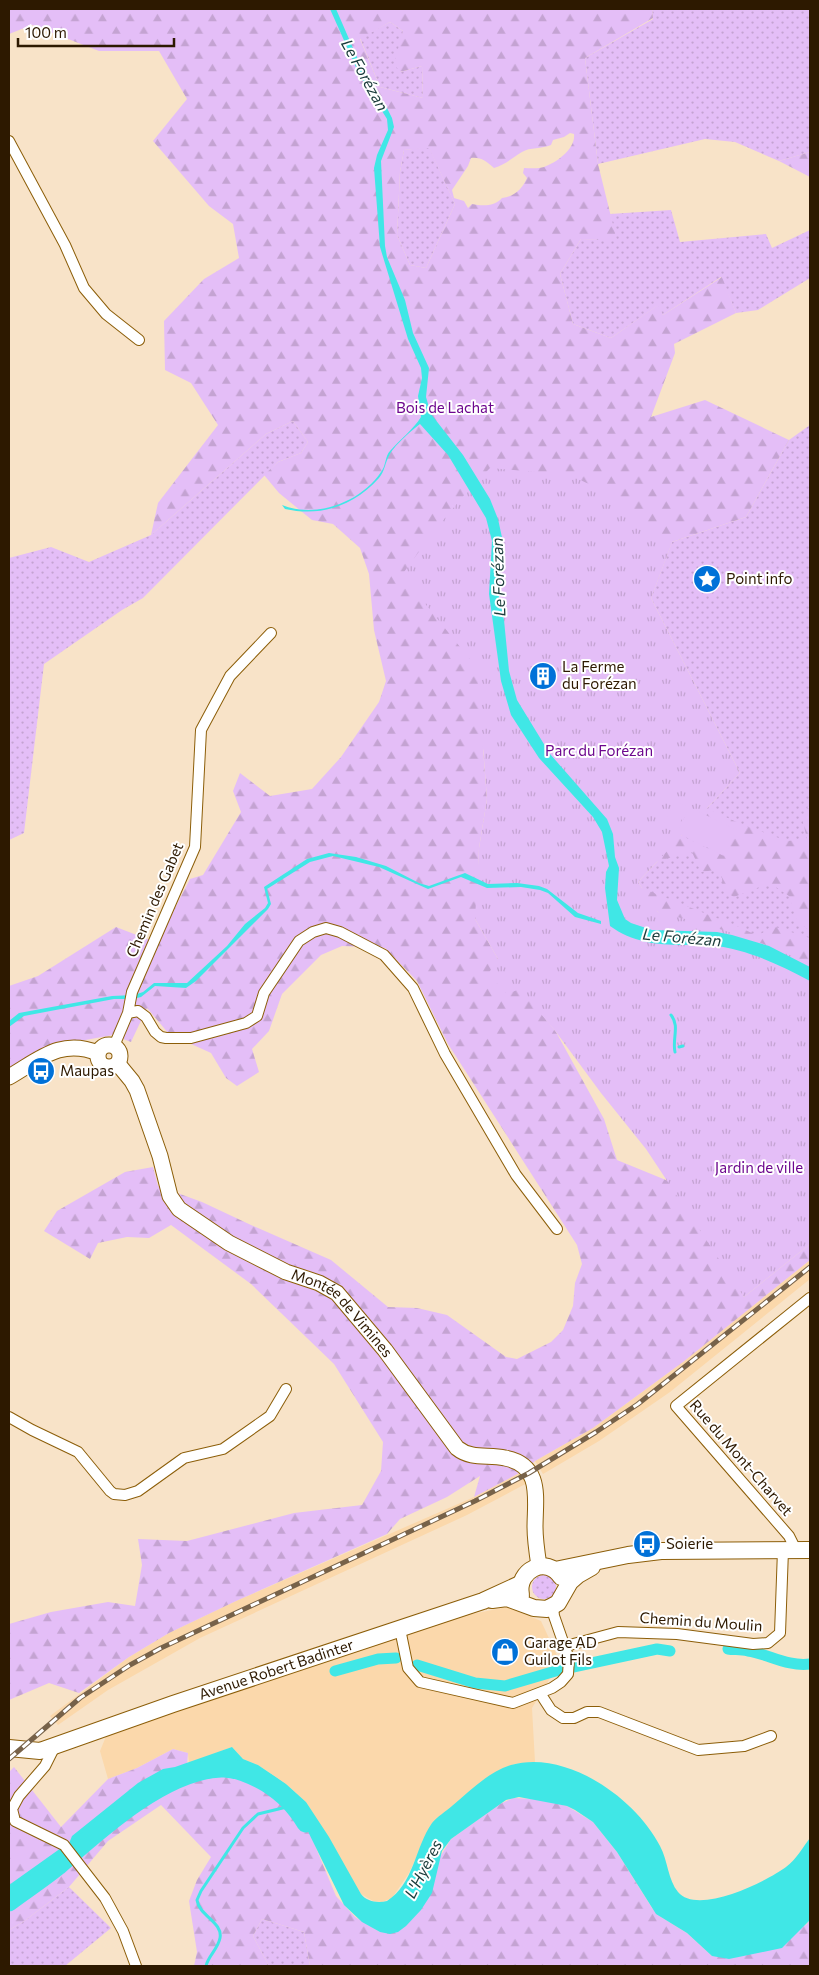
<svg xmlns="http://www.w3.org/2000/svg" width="819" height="1975" font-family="Commissioner,sans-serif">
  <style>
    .built { fill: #fbd8ab }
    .grass { fill: url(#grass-dots) }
    .forest { fill: url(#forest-firs); fill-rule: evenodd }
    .park { fill: url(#park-tufts) }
    .pitch { fill: #e4bef7 }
    .water { fill: #40e7e6 }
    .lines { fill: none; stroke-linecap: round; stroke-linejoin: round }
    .stream { stroke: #40e7e6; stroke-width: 3 }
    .canal { stroke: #40e7e6; stroke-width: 11 }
    .river { stroke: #40e7e6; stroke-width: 19 }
    .street-casing { stroke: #8c5e09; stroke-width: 12 }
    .secondary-casing { stroke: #8c5e09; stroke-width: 17 }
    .primary-casing { stroke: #8c5e09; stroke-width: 18 }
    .street { stroke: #fff; stroke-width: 10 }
    .secondary { stroke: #fff; stroke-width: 15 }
    .primary { stroke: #fff; stroke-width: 16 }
    .rail-casing { stroke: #776249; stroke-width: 5 }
    .rail { stroke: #fff; stroke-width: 3; stroke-dasharray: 9; stroke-linecap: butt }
    .labels { text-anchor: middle; stroke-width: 4; stroke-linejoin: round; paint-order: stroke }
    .park-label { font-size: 15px; fill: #6d078e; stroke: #fff }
    .poi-label { font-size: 15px; fill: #2d1900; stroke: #fff; text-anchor: start }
    .street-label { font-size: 15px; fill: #2d1900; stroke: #fff }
    .water-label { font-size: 16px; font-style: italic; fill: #193a3a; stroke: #fff }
  </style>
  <defs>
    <pattern id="grass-dots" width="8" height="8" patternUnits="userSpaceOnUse" patternTransform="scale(1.25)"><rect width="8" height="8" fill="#e4bef7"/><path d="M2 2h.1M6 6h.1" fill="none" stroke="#c4a3d2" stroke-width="1.8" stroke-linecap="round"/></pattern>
    <pattern id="forest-firs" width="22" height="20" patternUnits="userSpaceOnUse" patternTransform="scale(1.25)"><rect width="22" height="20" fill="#e4bef7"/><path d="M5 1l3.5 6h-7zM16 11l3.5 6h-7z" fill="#c4a3d2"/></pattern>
    <pattern id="park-tufts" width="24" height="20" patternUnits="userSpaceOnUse" patternTransform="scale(1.25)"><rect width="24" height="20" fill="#e4bef7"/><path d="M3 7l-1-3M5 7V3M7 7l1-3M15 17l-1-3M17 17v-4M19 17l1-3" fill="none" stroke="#c4a3d2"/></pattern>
  </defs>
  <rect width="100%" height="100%" fill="#f8e3c8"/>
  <path class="built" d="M 810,1260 L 810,1279 L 670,1392 L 599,1441 L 543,1474 L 535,1461 L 593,1428 L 683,1362 Z
    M 525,1470 L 531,1481 L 467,1515 L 200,1638 L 108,1690 L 58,1725 L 50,1716 L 129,1657 L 169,1633 L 236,1601 L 474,1497 Z
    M 507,1607 L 541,1621 L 560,1662 L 532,1708 L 535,1762 L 514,1764 L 432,1823 L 409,1873 L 392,1898 L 382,1902 L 373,1901 L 361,1894 L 306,1802 L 286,1784 L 258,1765 L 243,1759 L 232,1747 L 189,1763 L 188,1753 L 173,1749 L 137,1768 L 108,1779 L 100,1751 L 109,1729 L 467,1615 Z"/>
  <path class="grass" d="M 652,9 L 810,9 L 810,152 L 779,161 L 735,142 L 705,139 L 598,164 L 585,58 L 653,19 Z
    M 390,22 L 403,31 L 400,72 L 422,66 L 423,98 L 380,87 L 360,38 Z
    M 429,147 L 455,204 L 426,268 L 410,265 L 397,235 L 400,172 L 404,150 Z
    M 671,210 L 680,242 L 766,234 L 772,248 L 810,230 L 810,278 L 758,310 L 736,313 L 721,277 L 663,315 L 657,306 L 611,338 L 573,324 L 560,274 L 581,239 L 616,240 L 610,214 Z
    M 293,421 L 308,442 L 301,453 L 278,462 L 143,598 L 122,610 L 44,664 L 24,833 L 9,840 L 9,558 L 51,547 L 89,562 L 151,535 L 266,434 Z
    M 810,425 L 810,964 L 658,912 L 638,882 L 740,773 L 651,598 L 672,542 L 746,517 L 789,440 Z
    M532 1587a12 12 0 1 1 24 0a12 12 0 1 1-24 0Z
    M 69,1887 L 111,1928 L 65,1966 L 9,1966 L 9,1930 L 23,1922 Z
    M 262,1919 L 304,1932 L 310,1966 L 269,1966 L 253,1936 Z"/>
  <path class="forest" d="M 9,9 L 652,9 L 653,18 L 585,58 L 598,164 L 617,241 L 581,239 L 560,274 L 573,324 L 611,338 L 658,305 L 663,315 L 722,277 L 736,313 L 674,344 L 675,353 L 651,417 L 705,400 L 789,440 L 746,517 L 672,542 L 636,637 L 663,827 L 724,856 L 675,801 L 682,797 L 741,824 L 787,841 L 807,839 L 803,822 L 810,799 L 810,931 L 797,921 L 789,896 L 770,883 L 734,897 L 723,891 L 722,878 L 715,870 L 701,872 L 692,852 L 647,864 L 634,885 L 739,927 L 758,936 L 772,926 L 810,938 L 810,985 L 698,949 L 483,749 L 487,799 L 479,848 L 478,877 L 506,865 L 475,919 L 498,959 L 556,1032 L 604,1119 L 617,1160 L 683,1187 L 744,1297 L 810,1244 L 810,1260 L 683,1362 L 593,1428 L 535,1461 L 525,1470 L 474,1497 L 480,1476 L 447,1497 L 400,1519 L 387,1534 L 236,1601 L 169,1633 L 129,1657 L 79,1693 L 49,1683 L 9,1700 L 9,1624 L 51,1612 L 108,1602 L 135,1606 L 142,1565 L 138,1539 L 187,1541 L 294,1513 L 362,1505 L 381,1471 L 383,1442 L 334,1364 L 251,1284 L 171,1225 L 149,1238 L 127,1237 L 98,1243 L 90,1259 L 44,1231 L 57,1211 L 125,1172 L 153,1167 L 158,1186 L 202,1202 L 251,1225 L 331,1260 L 388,1307 L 417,1308 L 447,1315 L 506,1357 L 517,1359 L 551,1342 L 563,1330 L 573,1306 L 575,1283 L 582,1264 L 577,1245 L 448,1044 L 417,981 L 385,948 L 342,946 L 321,955 L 282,994 L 269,1031 L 252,1049 L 259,1072 L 237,1086 L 226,1078 L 211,1053 L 169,1034 L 147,1008 L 131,1042 L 113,1035 L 52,1046 L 9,1071 L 9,986 L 38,976 L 116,927 L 147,939 L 159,939 L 190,879 L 203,875 L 241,812 L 233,791 L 240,773 L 270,796 L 312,789 L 341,757 L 379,702 L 386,681 L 374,630 L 369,574 L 360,548 L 333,524 L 312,520 L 279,493 L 264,475 L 278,462 L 301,453 L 308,442 L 293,421 L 266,434 L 151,535 L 158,503 L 218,425 L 191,383 L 165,370 L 164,321 L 204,279 L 239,258 L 233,224 L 209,206 L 153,141 L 187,99 L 159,51 L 99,51 L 32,25 L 9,34 ZM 390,22 L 403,31 L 394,64 L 400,72 L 422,66 L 423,98 L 380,87 L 360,39 ZM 570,133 L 574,134 C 576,149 556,163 544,167 C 538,169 530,168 524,168 L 523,173 L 527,178 C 523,188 514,197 502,198 C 494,207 482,206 472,204 L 468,208 L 464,201 L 454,198 L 452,190 L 468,166 L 471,158 C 481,157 486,161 494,168 C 505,165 512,158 522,152 C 530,147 542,149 551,145 L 553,140 L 564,137 ZM 429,148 L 455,204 L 426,268 L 410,265 L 397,235 L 400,172 L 404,150 Z
    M 810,152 L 810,177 L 779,161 Z
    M 173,1749 L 188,1753 L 186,1776 L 227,1768 L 260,1779 L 286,1798 L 311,1836 L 336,1896 L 355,1917 L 380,1932 L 440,1857 L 451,1839 L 500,1804 L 513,1798 L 537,1799 L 567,1806 L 593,1822 L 617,1852 L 652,1908 L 661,1917 L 687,1933 L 712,1956 L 806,1925 L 810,1920 L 810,1966 L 310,1966 L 304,1932 L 262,1919 L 253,1936 L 269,1966 L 194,1966 L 197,1952 L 189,1901 L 197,1880 L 211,1857 L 161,1805 L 108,1841 L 69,1887 L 23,1922 L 9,1930 L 9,1772 L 14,1767 L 61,1827 L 108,1779 L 137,1768 Z"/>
  <path class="park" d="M 490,468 L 570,475 L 622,500 L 648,537 L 672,542 L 651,598 L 740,773 L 638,882 L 658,912 C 711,925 762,941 810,964 L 810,1244 L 744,1297 L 646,1149 L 601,1093 L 556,1032 L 520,989 L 507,994 L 488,974 L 498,959 L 475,919 L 479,848 L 487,799 L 477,668 L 402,575 C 430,536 455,503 490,468 Z"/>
  <path class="pitch" d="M 675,801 L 688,807 L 675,833 L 663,826 Z
    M 689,807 L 737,830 L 725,856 L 677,833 Z"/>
  <path class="water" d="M 330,9 L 336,9 L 366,78 L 387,108 L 392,118 L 394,127 L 381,161 L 385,246 L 387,257 L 405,300 L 413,333 L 429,368 L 426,397 L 431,414 L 463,455 L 490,499 L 498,519 L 503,542 L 498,592 L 504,620 L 509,671 L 517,700 L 550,754 L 607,819 L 613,834 L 615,857 L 619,868 L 617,900 L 625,919 L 631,923 L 652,930 L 717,932 L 732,935 L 769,946 L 810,967 L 810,981 C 776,963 749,950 710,945 C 701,944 692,945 683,945 C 656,945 632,942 610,926 L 605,888 L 606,872 L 609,866 L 602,832 L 593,817 L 539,758 L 511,715 L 501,681 L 489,594 L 492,541 L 486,518 L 448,455 L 420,424 C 412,430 395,445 390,454 C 385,462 385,471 379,478 C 354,506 321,517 285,509 L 282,505 C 316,519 361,502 381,472 C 386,466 385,456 390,451 C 400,439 413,430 421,417 L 418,396 L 422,378 L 421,368 L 408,339 L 380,247 L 374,168 L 377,155 L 388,130 L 387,119 L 359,74 Z
    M 329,853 L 356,857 L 386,866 L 419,883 L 429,886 L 465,873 L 488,884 L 517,883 L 539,886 L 547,889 L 578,913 L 601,921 L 601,924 L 575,917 L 548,893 L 540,890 L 521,887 L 487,888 L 461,877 L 428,889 L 379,867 L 333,856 L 310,862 L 267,889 L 271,904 L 268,909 L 196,981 L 186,988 L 155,986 L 141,997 L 133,999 L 114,999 L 24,1016 L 9,1027 L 9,1021 L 19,1013 L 112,996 L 134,995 L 143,992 L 154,983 L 187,983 L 227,946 L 245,924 L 265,908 L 268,903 L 264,887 L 307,859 Z
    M 232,1747 L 243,1759 L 258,1765 L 286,1784 L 306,1802 L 329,1837 L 361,1894 C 367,1902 378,1903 387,1901 C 414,1884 415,1847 432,1823 C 437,1817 446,1811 452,1806 C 470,1791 488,1772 511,1765 C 567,1749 636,1799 660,1846 C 668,1861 668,1880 678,1892 C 698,1916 767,1881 786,1867 C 796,1860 803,1847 810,1838 L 810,1920 L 782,1948 L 729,1959 L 712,1956 L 687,1933 L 656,1914 L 617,1852 L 593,1822 L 575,1810 L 567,1806 L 519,1797 L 506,1800 L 451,1839 L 442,1851 L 432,1893 L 421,1910 L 406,1926 L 398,1932 L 390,1934 L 380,1932 L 362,1922 L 344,1905 L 295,1805 L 260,1779 L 241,1771 L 227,1768 L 218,1768 L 193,1774 L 149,1793 L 79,1846 L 55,1867 L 9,1902 L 9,1885 L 61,1848 L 68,1846 L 72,1836 L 138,1783 L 163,1769 L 175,1767 Z"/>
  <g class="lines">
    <path class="stream" d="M 671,1015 C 680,1026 672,1039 675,1052
      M 679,1047 L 683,1046
      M 206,1966 C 208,1956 218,1949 220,1938 C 223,1922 199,1916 197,1900 L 201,1891 L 243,1828 L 258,1814 L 295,1805"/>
    <path class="canal" d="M 728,1649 C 734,1650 741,1649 748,1651 C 768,1654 788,1667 810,1664
      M 417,1665 L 475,1683 L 505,1686 L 559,1670 L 657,1649 L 670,1651
      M 335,1671 L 378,1659 L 396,1658"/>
    <path class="river" d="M 9,1902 C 25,1890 42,1879 58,1866 C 99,1830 164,1770 221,1768 C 237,1767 253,1775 267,1783 C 284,1794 295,1805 306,1823"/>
    <g class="street-casing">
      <path id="street" d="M 9,141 L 65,245 L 84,288 L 106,314 L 139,340
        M 128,1013 L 138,1011 L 146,1017 L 155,1032 L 161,1037 L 166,1038 L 191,1038 L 246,1023 L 257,1016 L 264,993 L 299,941 L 313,932 L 326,928 L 340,932 L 384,955 L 413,988 L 445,1054 L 516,1175 L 557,1229
        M 114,1046 L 128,1013 L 132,992 L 195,847 L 201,730 L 230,676 L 271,633
        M 9,1417 L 32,1430 L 78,1452 L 110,1491 L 114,1494 L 125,1495 L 138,1491 L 184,1458 L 223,1449 L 270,1416 L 286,1389
        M 793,1549 L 793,1544 L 789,1536 L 676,1406 L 810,1298
        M 400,1629 L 408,1668 L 420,1682 L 513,1703 L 552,1688 L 561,1682 L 568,1674 L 569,1659 L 554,1616 L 553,1607
        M 566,1646 L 618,1632 L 677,1634 L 753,1644 L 768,1643 L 780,1633 L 783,1550
        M 540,1693 L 551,1710 L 563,1718 L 574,1718 L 587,1712 L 599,1712 L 698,1750 L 744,1746 L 771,1736
        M 55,1746 L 45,1766 L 19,1796 L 12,1809 L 15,1821 L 64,1845 L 105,1898 L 123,1931 L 136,1966"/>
    </g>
    <g class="secondary-casing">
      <g id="secondary">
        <circle cx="109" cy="1056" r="11"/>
        <path id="s1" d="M 118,1064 L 132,1081 L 137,1090 L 160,1156 L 170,1196 L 179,1209 L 229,1243 L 286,1272 L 319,1283 L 337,1293 L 385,1350 L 457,1448 C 472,1460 488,1454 505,1458 C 543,1465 535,1499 535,1527 C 535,1540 537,1553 539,1566"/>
        <path d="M 9,1077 C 40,1059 61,1038 98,1053"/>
      </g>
    </g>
    <g class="primary-casing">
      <g id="primary">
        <path d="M 555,1570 L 628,1555 L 661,1551 L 810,1550"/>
        <path d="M 521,1595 C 516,1570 547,1555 561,1577"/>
        <path d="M 492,1600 L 507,1598 L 534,1608 L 547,1609 L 558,1603 L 570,1582 L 578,1575 L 592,1567"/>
        <path id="s2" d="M 9,1748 L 40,1751 L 173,1704 L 483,1601 L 520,1584"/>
      </g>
    </g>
    <use href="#street" class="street"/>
    <use href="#secondary" class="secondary"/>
    <use href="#primary" class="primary"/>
    <g class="rail-casing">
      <path id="rail" d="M 9,1759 L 80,1698 L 130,1665 L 161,1648 L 475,1501 L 529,1473 L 596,1432 L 638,1404 L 810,1267"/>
    </g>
    <use href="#rail" class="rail"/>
  </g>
  <defs>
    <g id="sight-disc" transform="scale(1.4375)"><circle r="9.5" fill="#0071d8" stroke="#fff"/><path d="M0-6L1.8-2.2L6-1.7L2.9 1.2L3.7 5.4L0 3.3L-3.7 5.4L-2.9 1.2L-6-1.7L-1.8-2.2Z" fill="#fff"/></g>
    <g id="building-disc" transform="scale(1.4375)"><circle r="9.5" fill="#0071d8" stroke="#fff"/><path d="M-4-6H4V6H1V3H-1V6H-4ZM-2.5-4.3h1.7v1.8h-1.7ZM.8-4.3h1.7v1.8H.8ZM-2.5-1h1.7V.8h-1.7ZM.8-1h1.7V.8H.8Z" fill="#fff"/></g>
    <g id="bus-disc" transform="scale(1.4375)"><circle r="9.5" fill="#0071d8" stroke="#fff"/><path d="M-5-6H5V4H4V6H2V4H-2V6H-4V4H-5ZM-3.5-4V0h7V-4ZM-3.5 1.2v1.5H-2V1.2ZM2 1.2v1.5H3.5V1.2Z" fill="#fff"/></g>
    <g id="shop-disc" transform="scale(1.4375)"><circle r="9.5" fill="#0071d8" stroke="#fff"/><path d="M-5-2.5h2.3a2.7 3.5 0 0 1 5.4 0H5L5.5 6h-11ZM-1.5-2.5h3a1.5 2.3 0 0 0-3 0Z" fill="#fff"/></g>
  </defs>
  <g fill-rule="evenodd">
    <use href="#sight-disc" x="707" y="579"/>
    <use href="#building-disc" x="543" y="676"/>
    <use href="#bus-disc" x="41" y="1071"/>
    <use href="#bus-disc" x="647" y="1544"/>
    <use href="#shop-disc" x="505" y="1652"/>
  </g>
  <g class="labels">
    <g class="park-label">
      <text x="445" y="413">Bois de Lachat</text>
      <text x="599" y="756">Parc du Forézan</text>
      <text x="759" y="1173">Jardin de ville</text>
    </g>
    <g class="poi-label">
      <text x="726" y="584">Point info</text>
      <text x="562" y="672">La Ferme<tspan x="562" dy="17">du Forézan</tspan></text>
      <text x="60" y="1076">Maupas</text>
      <text x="666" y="1549">Soierie</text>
      <text x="524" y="1648">Garage AD<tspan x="524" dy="17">Guilot Fils</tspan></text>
    </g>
    <g class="street-label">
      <text transform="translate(155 900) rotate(-67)" y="5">Chemin des Gabet</text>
      <text dy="5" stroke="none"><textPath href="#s1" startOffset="355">Montée de Vimines</textPath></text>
      <text transform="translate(741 1458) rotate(49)" y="5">Rue du Mont-Charvet</text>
      <text transform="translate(701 1622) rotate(4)" y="5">Chemin du Moulin</text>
      <text dy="5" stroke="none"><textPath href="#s2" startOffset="281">Avenue Robert Badinter</textPath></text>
    </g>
    <g class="water-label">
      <text transform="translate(365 75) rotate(61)" y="6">Le Forézan</text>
      <text transform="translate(498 577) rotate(-92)" y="6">Le Forézan</text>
      <text transform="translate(682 937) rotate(5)" y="6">Le Forézan</text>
      <text transform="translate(423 1869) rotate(-63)" y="6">L'Hyères</text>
    </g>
  </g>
  <rect width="819" height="1975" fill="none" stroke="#2d1900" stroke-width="20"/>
  <path d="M18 38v8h156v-8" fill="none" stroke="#2d1900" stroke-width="2.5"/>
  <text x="25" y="38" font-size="15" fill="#2d1900" stroke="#ffffff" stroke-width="4" paint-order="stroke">100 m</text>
</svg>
